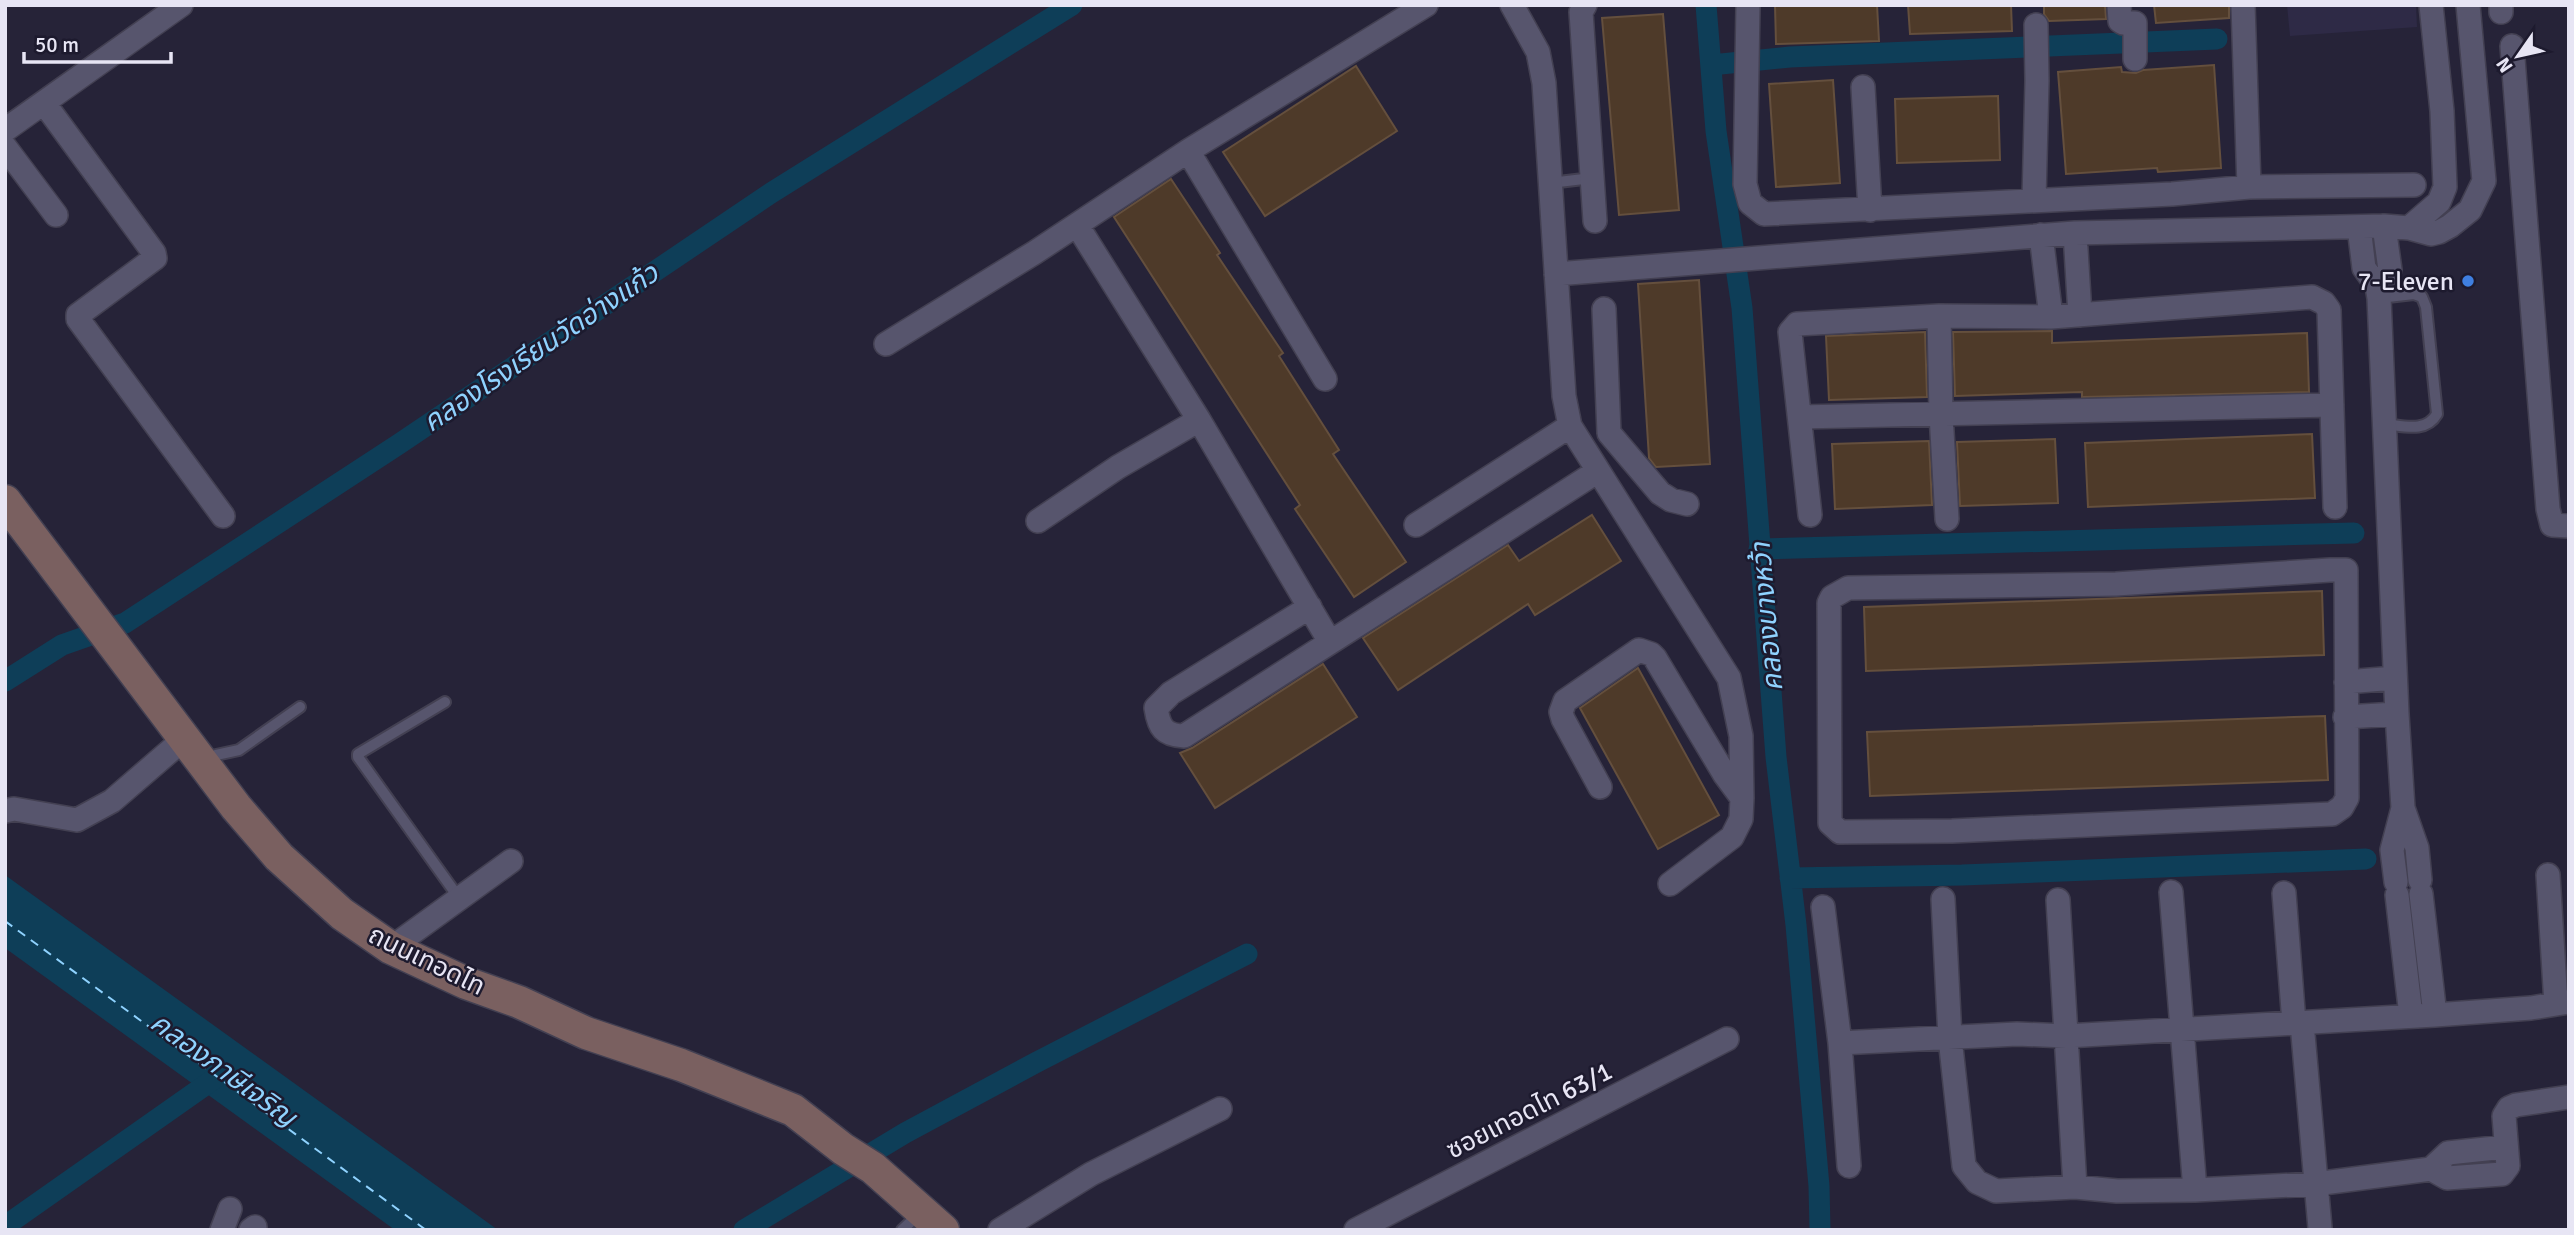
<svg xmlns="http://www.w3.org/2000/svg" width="2574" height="1235" font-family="Signika,'Noto Sans Thai',sans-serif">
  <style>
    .built { fill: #2e2a46 }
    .water { fill: #0e3e58 }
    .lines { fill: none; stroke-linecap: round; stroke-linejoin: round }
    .canal { stroke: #0e3e58; stroke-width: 21 }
    .ferry { stroke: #8fd2fe; stroke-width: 2; stroke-dasharray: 9 7; stroke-linecap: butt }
    .building { fill: #4e3a29; stroke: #644f3d; stroke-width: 2 }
    .lane-casing { stroke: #434052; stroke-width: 14 }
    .street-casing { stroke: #434052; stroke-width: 26 }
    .secondary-casing { stroke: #434052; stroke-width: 35 }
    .lane { stroke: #57556d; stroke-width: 10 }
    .street { stroke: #57556d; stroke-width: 23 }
    .secondary { stroke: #7a6060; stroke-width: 32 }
    .shop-dot { fill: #3f7fe0; stroke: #1d1a2e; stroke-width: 2.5 }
    .labels { text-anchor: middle; stroke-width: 5; stroke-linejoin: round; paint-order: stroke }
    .poi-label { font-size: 26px; fill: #e7e5f4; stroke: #1d1a2e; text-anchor: end }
    .street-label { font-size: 26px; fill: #e7e5f4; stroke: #1d1a2e }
    .water-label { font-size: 28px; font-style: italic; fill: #8fd2fe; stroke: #1d1a2e }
  </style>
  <rect width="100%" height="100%" fill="#262338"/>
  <path class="built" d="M 2287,5 L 2416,5 L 2417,27 L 2290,36 Z"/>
  <path class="water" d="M 5,875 L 498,1230 L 395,1230 L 5,948 Z"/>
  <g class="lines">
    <path class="canal" d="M 1706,5 L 1716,131 L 1742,308 L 1776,757 L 1796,925 L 1819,1186 L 1820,1230
      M 1711,65 L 1790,57 L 2217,39
      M 1759,549 L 2354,533
      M 5,681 L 62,645 L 125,623 L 399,444 L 771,193 L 1072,5
      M 1790,878 L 1962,875 L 2366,859
      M 5,1226 L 224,1072
      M 744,1230 L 905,1133 L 1037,1062 L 1247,954"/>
    <path class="ferry" d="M 5,921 L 426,1230"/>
  </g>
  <path class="building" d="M 1775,5 L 1877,5 L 1879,41 L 1776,44 Z
    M 1908,5 L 2011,5 L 2012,31 L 1910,34 Z
    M 2044,5 L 2105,5 L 2106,19 L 2049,21 L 2044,14 Z
    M 2154,5 L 2229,5 L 2229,18 L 2156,23 Z
    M 1663,14 L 1679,210 L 1619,215 L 1602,18 Z
    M 2214,65 L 2221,168 L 2158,172 L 2157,168 L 2066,174 L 2058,72 L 2121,67 L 2122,72 L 2136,73 L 2143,70 Z
    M 1356,66 L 1397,131 L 1265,216 L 1223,152 Z
    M 1833,80 L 1840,183 L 1776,187 L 1769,84 Z
    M 1998,96 L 2000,160 L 1897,163 L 1895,99 Z
    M 1171,179 L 1220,253 L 1217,255 L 1283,353 L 1279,356 L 1339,450 L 1333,454 L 1406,562 L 1354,597 L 1295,509 L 1300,505 L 1114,217 Z
    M 1699,280 L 1710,464 L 1656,467 L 1649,458 L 1638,284 Z
    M 2052,331 L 2052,343 L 2307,333 L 2309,392 L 2082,397 L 2082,392 L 1955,396 L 1953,332 Z
    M 1925,332 L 1927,397 L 1829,400 L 1826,336 Z
    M 2312,434 L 2315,498 L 2088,507 L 2085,443 Z
    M 2055,439 L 2058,503 L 1960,506 L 1957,442 Z
    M 1929,441 L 1932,505 L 1835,509 L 1832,444 Z
    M 1592,515 L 1621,561 L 1535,615 L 1528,604 L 1398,690 L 1363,638 L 1508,545 L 1519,561 Z
    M 2322,591 L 2324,655 L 1866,671 L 1864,607 Z
    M 1323,664 L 1357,717 L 1215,808 L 1180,753 L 1192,748 Z
    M 1638,668 L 1719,815 L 1658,849 L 1580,708 Z
    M 2325,716 L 2328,780 L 1870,796 L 1867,732 Z"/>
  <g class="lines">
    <g class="lane-casing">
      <path id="lane" d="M 1550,183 L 1592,178
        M 2379,298 L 2414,294 L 2422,297 L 2426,307 L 2437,414 C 2426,433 2404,426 2385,424
        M 445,702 L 358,754 L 358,757 L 459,898
        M 206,762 L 216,755 L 239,750 L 300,707
        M 902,1230 L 920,1213"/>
    </g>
    <g class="street-casing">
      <path id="street" d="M 1512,5 L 1538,52 L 1544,83 L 1564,396 L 1570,426 L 1729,678 L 1741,736 L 1742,798 L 1741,819 L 1732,837 L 1670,884
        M 1585,5 L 1581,12 L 1595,221
        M 1748,5 L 1745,184 L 1750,203 L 1764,214 L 2172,194 L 2249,187 L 2414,185
        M 2119,5 L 2120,21 L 2123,23 L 2135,23 L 2135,59
        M 2243,5 L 2249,187
        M 2501,5 L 2501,12
        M 2512,46 L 2548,509 L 2552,525 L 2569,526
        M 1863,87 L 1870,210
        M 44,103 L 154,253 L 155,258 L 78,315 L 78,319 L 223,516
        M 5,130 L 181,5
        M 5,147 L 56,215
        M 1188,151 L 1426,5
        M 2034,199 L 2037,81 L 2036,25
        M 1077,225 L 1199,420 L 1330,642
        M 2359,227 L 2364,268 L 2377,286 L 2379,298 L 2397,714 L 2403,808 L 2417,848 L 2420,880
        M 2409,228 L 2439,202 L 2445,187 L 2442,111 L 2431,5
        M 2075,233 L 2080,315
        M 2041,235 L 2051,317
        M 1556,274 L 2075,233 L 2384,226 L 2409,228 L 2431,234 L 2439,232 L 2450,226 L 2470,210 L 2484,181 L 2468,5
        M 2377,286 L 2390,270 L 2384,226
        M 1604,309 L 1609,433 L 1660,493 L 1671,500 L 1687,504
        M 1939,316 L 1941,414 L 1947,519
        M 886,344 L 1034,253 L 1188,151 L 1325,379
        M 1800,417 L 2332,405
        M 1810,515 L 1790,332 L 1797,324 L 1939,316 L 2051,317 L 2312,297 L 2324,303 L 2329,310 L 2335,507
        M 1038,521 L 1118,467 L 1199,420
        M 1416,525 L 1570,426
        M 2330,570 L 2346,570 L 2347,798 L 2342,807 L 2332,814 L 1952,831 L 1840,832 L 1830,823 L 1829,603 L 1832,597 L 1848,588 L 2116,584 Z
        M 1310,607 L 1171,693 L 1156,708 C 1159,728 1164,735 1184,736 L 1598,471
        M 2346,682 L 2395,678
        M 2345,717 L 2397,714
        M 1600,787 L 1563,719 L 1561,712 L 1565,701 L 1639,650 L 1651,654 L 1655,658 L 1725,775 L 1742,798
        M 5,811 L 14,809 L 77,820 L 112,801 L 185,738
        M 2548,875 L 2556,1004
        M 2396,882 L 2392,850 L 2403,808
        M 2171,892 L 2195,1190
        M 2284,893 L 2294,1023
        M 2421,894 L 2435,1015
        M 2397,895 L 2411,1016
        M 1943,899 L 1950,1038 L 1964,1166 L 1977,1182 L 1996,1191 L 2075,1187 L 2117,1191 L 2195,1190 L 2315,1184 L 2431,1169
        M 2058,900 L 2075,1187
        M 1823,907 L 1840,1043 L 1849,1166
        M 391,948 L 511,861
        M 2302,1023 L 2320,1228
        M 1840,1043 L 2017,1034 L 2066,1036 L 2435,1015 L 2531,1008 L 2569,1002
        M 2505,1147 L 2448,1153 L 2431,1169 L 2447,1178 L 2502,1174 L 2508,1166 L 2504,1116 L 2509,1108 L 2516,1105 L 2569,1097
        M 222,1230 L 230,1209
        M 251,1230 L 255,1227
        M 1000,1230 L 1091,1174 L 1220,1109
        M 1356,1230 L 1727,1039"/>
    </g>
    <g class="secondary-casing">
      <path id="secondary" d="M 5,501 L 236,807 L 279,857 L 342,914 L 391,948 L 466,983 L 519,1002 L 586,1033 L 681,1065 L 793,1110 L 843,1149 L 873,1168 L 943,1230"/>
    </g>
    <use href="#lane" class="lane"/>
    <use href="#street" class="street"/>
    <use href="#secondary" class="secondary"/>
  </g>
  <circle class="shop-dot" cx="2468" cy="281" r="7"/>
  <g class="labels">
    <g class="poi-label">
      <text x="2454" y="290">7-Eleven</text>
    </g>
    <g class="street-label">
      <text transform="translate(427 960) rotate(26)" y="9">ถนนเทอดไท</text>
      <text transform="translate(1529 1110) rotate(-27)" y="9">ซอยเทอดไท 63/1</text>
    </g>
    <g class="water-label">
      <text transform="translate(540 347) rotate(-34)" y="10">คลองโรงเรียนวัดอ่างแก้ว</text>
      <text transform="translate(1766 617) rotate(-95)" y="10">คลองบางหว้า</text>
      <text transform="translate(224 1069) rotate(36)" y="10">คลองภาษีเจริญ</text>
    </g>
  </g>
  <rect width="2574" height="1235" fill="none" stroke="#e7e5f4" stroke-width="14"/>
  <g transform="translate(2518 56) rotate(236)" stroke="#1d1a2e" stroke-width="5" paint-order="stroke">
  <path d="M0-5L12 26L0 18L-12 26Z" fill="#e7e5f4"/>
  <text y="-10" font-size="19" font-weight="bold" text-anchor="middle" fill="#e7e5f4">N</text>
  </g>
  <path d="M24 52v10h147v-10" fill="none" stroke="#e7e5f4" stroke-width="3.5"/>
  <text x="35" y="52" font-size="21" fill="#e7e5f4" stroke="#1d1a2e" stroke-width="5" paint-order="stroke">50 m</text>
</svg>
